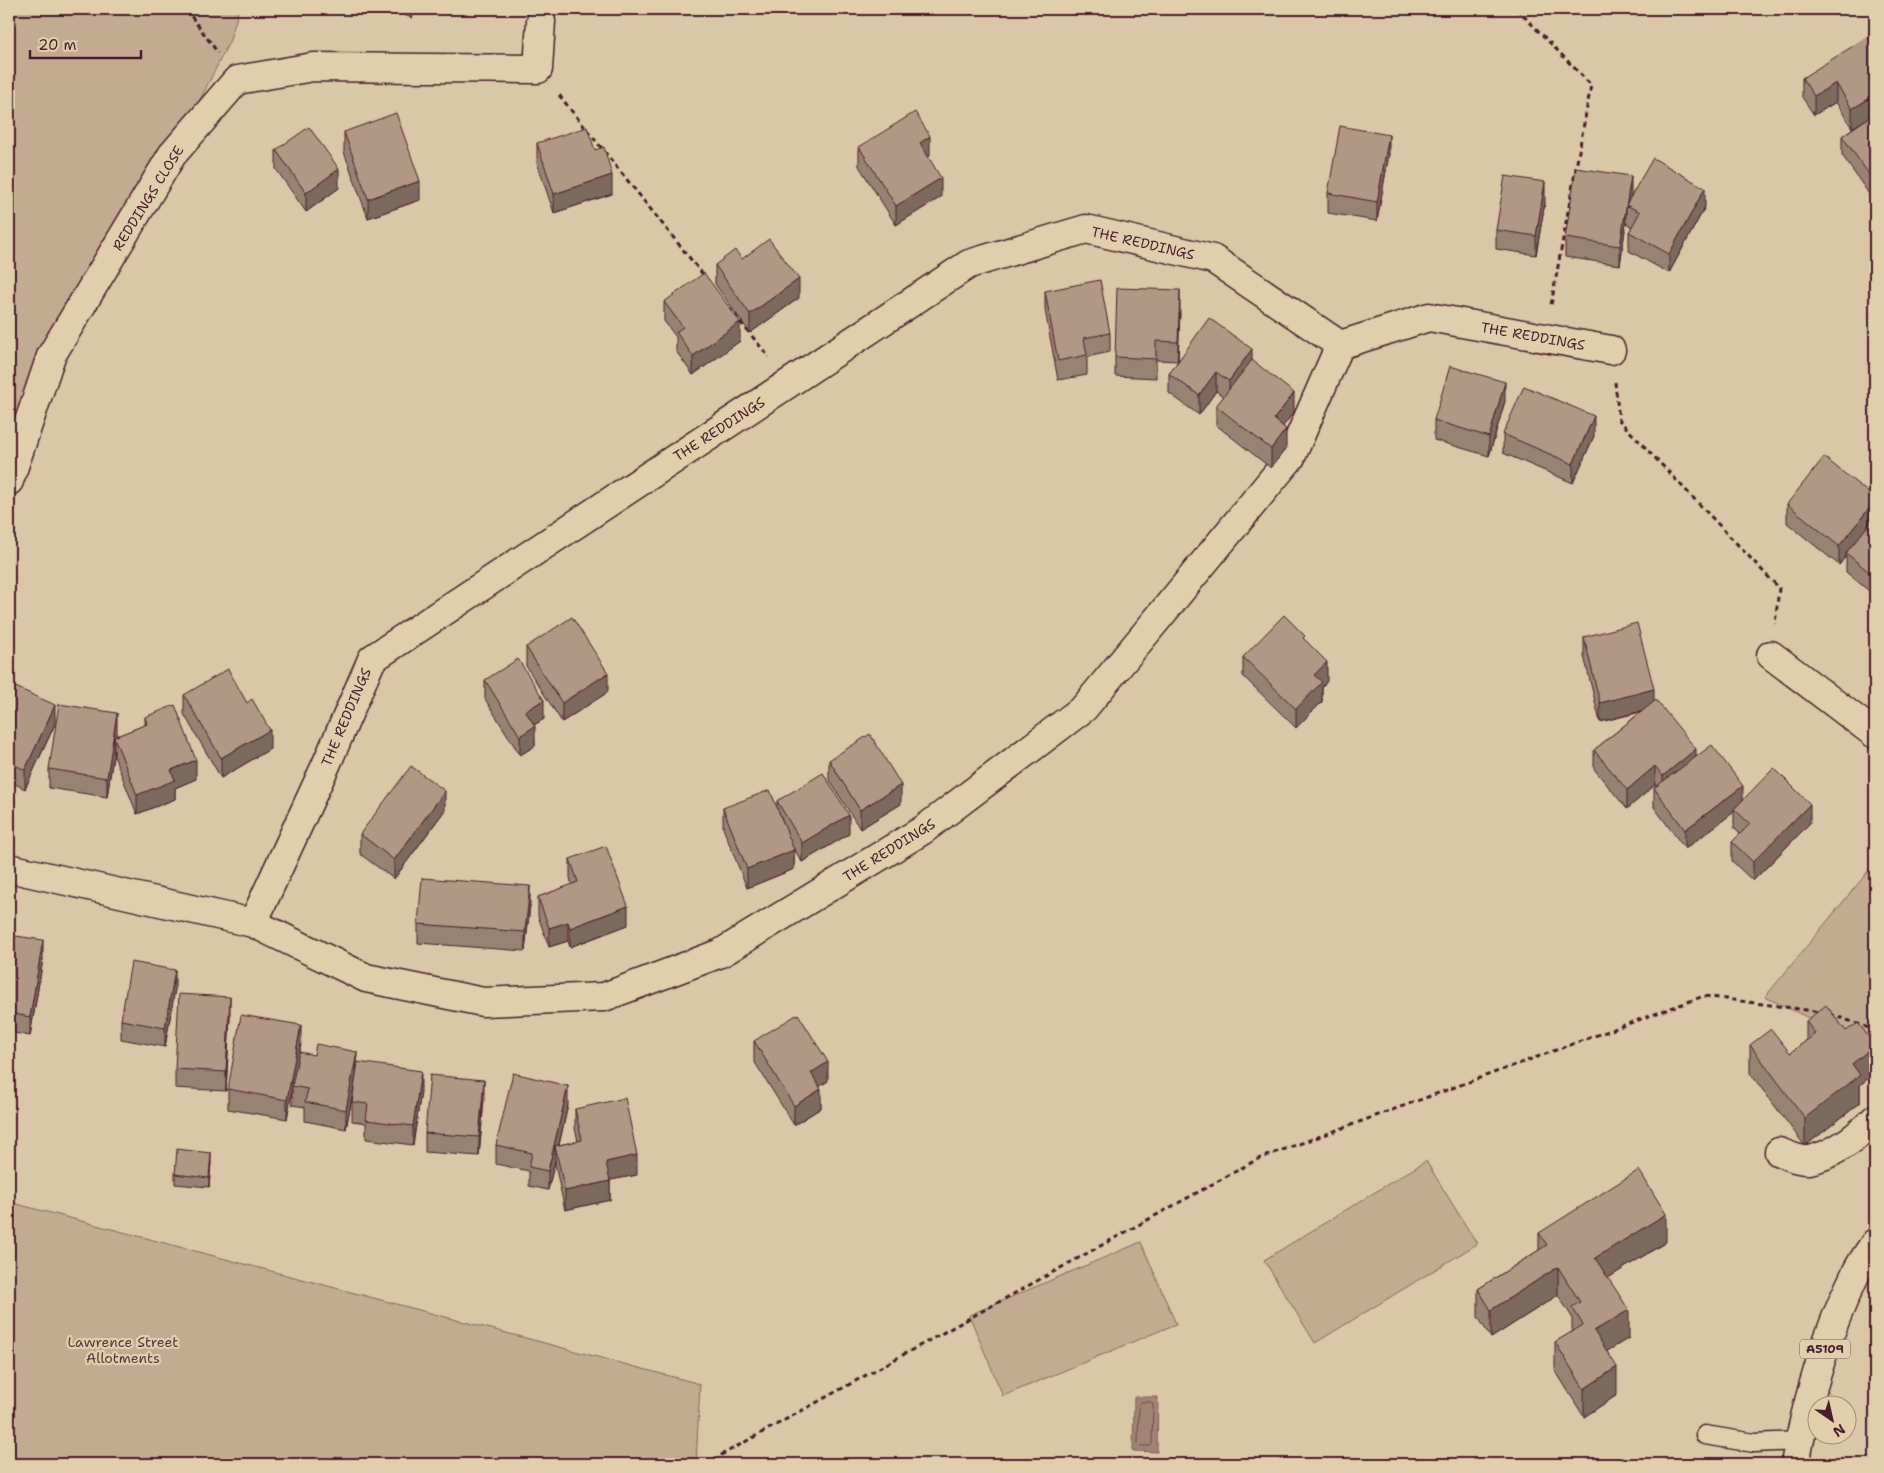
<svg xmlns="http://www.w3.org/2000/svg" width="1884" height="1473" font-family="'Shantell Sans',sans-serif">
  <style>
    .green { fill: #c3ab92; stroke: #86655e }
    .water { fill: #a08576; stroke: #7e5c58 }
    .lines { fill: none; stroke-linecap: round; stroke-linejoin: round }
    .shore { stroke: #6c4849; stroke-width: 1 }
    .lane-casing { stroke: #4a1f2b; stroke-width: 21 }
    .street-casing { stroke: #4a1f2b; stroke-width: 31 }
    .primary-casing { stroke: #4a1f2b; stroke-width: 31 }
    .path { stroke: #4a1f2b; stroke-width: 3; stroke-dasharray: 5 4; stroke-linecap: butt }
    .lane { stroke: #e0ceac; stroke-width: 18 }
    .street { stroke: #e0ceac; stroke-width: 28 }
    .primary { stroke: #e0ceac; stroke-width: 28 }
    .wall { fill: #988372; stroke: #4a1f2b }
    .shaded-wall { fill: #7c6a5c; stroke: #4a1f2b }
    .building { fill: #b19884; stroke: #4a1f2b }
    .labels { text-anchor: middle; stroke-width: 4.5; stroke-linejoin: round; paint-order: stroke }
    .shield { fill: #e0ceac; stroke: #775452; stroke-width: 1 }
    .shield-label { font-size: 12px; font-weight: bold; fill: #4a1f2b }
    .street-label { font-size: 14px; fill: #4a1f2b; stroke: #e0ceac }
    .park-label { font-size: 14px; fill: #5c343a; stroke: #e0ceac }
  </style>
  <rect width="100%" height="100%" fill="#dac7a7"/>
  <filter id="ink" filterUnits="userSpaceOnUse"><feTurbulence type="fractalNoise" baseFrequency=".02" numOctaves="2"/><feDisplacementMap in="SourceGraphic" scale="10" xChannelSelector="R" yChannelSelector="G"/><feConvolveMatrix kernelMatrix="1 2 1 2 8 2 1 2 1" color-interpolation-filters="sRGB"/></filter>
  <g filter="url(#ink)">
    <path class="green" d="M 9,9 L 239,9 L 230,40 L 178,144 L 49,363 L 9,468 Z
      M 1875,863 L 1875,1050 L 1765,997 Z
      M 1426,1161 L 1477,1244 L 1315,1343 L 1264,1260 Z
      M 9,1202 L 700,1384 L 696,1464 L 9,1464 Z
      M 1141,1242 L 1176,1324 L 1003,1396 L 969,1315 Z"/>
    <path class="water" d="M 1134,1397 L 1158,1397 L 1157,1452 L 1133,1451 Z"/>
    <g class="lines">
      <path class="shore" d="M 1141,1402 L 1151,1402 L 1153,1404 L 1152,1444 L 1150,1446 L 1140,1446 L 1138,1444 L 1139,1404 Z"/>
      <g class="lane-casing">
        <path id="lane" d="M 1705,1435 L 1754,1443 L 1799,1441"/>
      </g>
      <g class="street-casing">
        <path id="street" d="M 9,481 L 51,356 L 172,155 L 237,80 L 313,67 L 538,69 L 541,21
          M 1771,655 L 1875,734
          M 9,868 L 253,923 L 326,765 L 372,659 L 969,264 L 1086,229 L 1213,259 L 1340,345 L 1429,317 L 1611,350
          M 253,923 L 366,978 L 483,1002 L 604,997 L 721,953 L 923,830 L 1084,708 L 1291,457 L 1340,345
          M 1779,1152 C 1787,1155 1800,1161 1809,1160 C 1834,1155 1858,1136 1875,1119"/>
      </g>
      <g class="primary-casing">
        <path id="primary" d="M 1795,1464 C 1807,1400 1826,1334 1855,1275 C 1860,1264 1868,1253 1875,1243"/>
      </g>
      <path class="path" d="M 186,9 L 218,53
        M 1517,9 L 1591,85 L 1551,305
        M 559,95 L 705,277
        M 729,308 L 769,357
        M 1615,382 L 1619,420 L 1779,588 L 1775,624
        M 1830,1014 L 1875,1030
        M 705,1464 L 1258,1159 L 1704,996 L 1821,1012"/>
      <use href="#lane" class="lane"/>
      <use href="#street" class="street"/>
      <use href="#primary" class="primary"/>
    </g>
    <path class="wall" d="M 297,9 L 319,9 L 318,13 Z
      M 389,9 L 416,9 L 412,18 Z
      M 1875,46 L 1875,193 L 1871,197 L 1842,155 L 1842,136 L 1860,123 L 1852,128 L 1836,102 L 1814,115 L 1802,97 L 1802,78 Z
      M 344,132 L 420,200 L 368,218 L 344,152 Z
      M 537,143 L 595,150 L 612,194 L 554,213 L 537,163 Z
      M 859,147 L 930,156 L 928,157 L 941,197 L 896,225 L 859,166 Z
      M 276,150 L 339,188 L 306,212 L 276,169 Z
      M 1389,154 L 1377,221 L 1328,213 L 1328,193 Z
      M 1631,195 L 1630,199 L 1705,207 L 1669,273 L 1629,251 L 1629,232 L 1632,227 L 1626,224 L 1626,223 L 1620,265 L 1565,257 L 1565,238 Z
      M 1545,202 L 1536,255 L 1496,249 L 1496,230 Z
      M 742,259 L 799,298 L 750,333 L 715,284 L 715,265 Z
      M 1045,291 L 1110,333 L 1110,352 L 1087,357 L 1087,375 L 1058,380 L 1045,310 Z
      M 664,302 L 740,341 L 693,375 L 676,351 L 676,337 L 664,321 Z
      M 1180,309 L 1178,361 L 1252,361 L 1294,412 L 1283,426 L 1286,448 L 1271,468 L 1216,425 L 1216,406 L 1224,397 L 1216,391 L 1199,415 L 1169,393 L 1169,374 L 1178,361 L 1156,360 L 1156,378 L 1115,376 L 1115,357 Z
      M 1505,401 L 1489,456 L 1434,440 L 1434,420 Z
      M 1503,434 L 1594,436 L 1573,483 L 1503,453 Z
      M 1875,498 L 1875,596 L 1846,572 L 1846,556 L 1839,565 L 1787,523 L 1787,504 Z
      M 1584,637 L 1654,702 L 1696,757 L 1743,800 L 1810,823 L 1753,881 L 1732,861 L 1732,842 L 1740,834 L 1734,828 L 1734,812 L 1685,849 L 1654,807 L 1654,788 L 1656,786 L 1655,785 L 1627,809 L 1594,769 L 1594,750 L 1641,712 L 1600,722 L 1584,656 Z
      M 1305,641 L 1327,681 L 1322,687 L 1322,702 L 1296,728 L 1243,676 L 1243,657 Z
      M 526,647 L 608,692 L 562,722 L 526,666 Z
      M 485,680 L 544,719 L 534,725 L 535,746 L 520,755 L 485,699 Z
      M 9,684 L 55,724 L 25,789 L 9,781 Z
      M 184,695 L 270,749 L 221,778 L 184,714 Z
      M 145,717 L 196,779 L 175,788 L 175,799 L 137,814 L 114,756 L 114,750 L 107,797 L 49,788 L 49,769 L 117,733 L 117,736 L 145,725 Z
      M 829,760 L 901,804 L 860,829 L 829,779 Z
      M 777,801 L 849,834 L 802,862 L 794,849 L 794,869 L 747,888 L 723,828 L 723,808 L 777,806 Z
      M 445,810 L 394,879 L 360,854 L 360,834 Z
      M 570,859 L 628,925 L 570,947 L 568,941 L 549,947 L 538,916 L 538,897 L 572,885 L 570,878 Z
      M 530,905 L 525,951 L 418,943 L 418,924 Z
      M 9,935 L 43,959 L 30,1036 L 9,1032 Z
      M 175,989 L 165,1047 L 121,1039 L 121,1020 Z
      M 230,1016 L 226,1091 L 175,1088 L 175,1069 Z
      M 1806,1021 L 1846,1031 L 1875,1045 L 1875,1073 L 1860,1085 L 1860,1103 L 1805,1146 L 1750,1073 L 1750,1045 L 1790,1053 L 1806,1041 Z
      M 754,1041 L 828,1081 L 820,1086 L 821,1108 L 794,1125 L 754,1061 Z
      M 301,1044 L 299,1055 L 357,1067 L 421,1091 L 413,1145 L 366,1139 L 366,1123 L 352,1121 L 352,1102 L 355,1082 L 346,1129 L 305,1121 L 305,1107 L 292,1105 L 292,1090 L 287,1119 L 228,1109 L 228,1089 Z
      M 484,1099 L 479,1156 L 425,1152 L 425,1133 Z
      M 568,1105 L 559,1145 L 578,1141 L 575,1128 L 575,1109 L 637,1175 L 610,1180 L 610,1200 L 565,1210 L 555,1165 L 555,1161 L 548,1190 L 529,1186 L 529,1171 L 496,1164 L 496,1145 Z
      M 211,1162 L 209,1187 L 175,1184 L 175,1174 Z
      M 1539,1233 L 1666,1242 L 1608,1278 L 1629,1338 L 1607,1351 L 1617,1395 L 1584,1417 L 1555,1370 L 1555,1342 L 1572,1332 L 1572,1317 L 1558,1295 L 1491,1338 L 1478,1317 L 1478,1289 L 1539,1250 Z"/>
    <path class="shaded-wall" d="M 412,9 L 416,9 L 412,18 Z
      M 1836,83 L 1836,102 L 1814,115 L 1814,96 Z
      M 1875,95 L 1875,114 L 1852,128 L 1852,109 Z
      M 1389,135 L 1389,154 L 1377,221 L 1377,202 Z
      M 930,136 L 930,156 L 920,162 L 920,143 Z
      M 339,169 L 339,188 L 306,212 L 306,193 Z
      M 1875,174 L 1875,193 L 1871,197 L 1871,177 Z
      M 612,175 L 612,194 L 554,213 L 554,194 Z
      M 1631,176 L 1631,195 L 1629,207 L 1626,205 L 1626,223 L 1620,265 L 1620,246 Z
      M 941,178 L 941,197 L 896,225 L 896,206 Z
      M 420,181 L 420,200 L 368,218 L 368,199 Z
      M 1545,182 L 1545,202 L 1536,255 L 1536,236 Z
      M 1705,188 L 1705,207 L 1669,273 L 1669,254 Z
      M 799,279 L 799,298 L 750,333 L 750,314 Z
      M 1180,290 L 1180,309 L 1178,361 L 1178,342 Z
      M 740,322 L 740,341 L 693,375 L 693,356 Z
      M 1252,349 L 1252,368 L 1229,400 L 1229,381 Z
      M 1216,372 L 1216,391 L 1199,415 L 1199,395 Z
      M 1505,382 L 1505,401 L 1489,456 L 1489,437 Z
      M 1294,393 L 1294,412 L 1274,438 L 1274,419 Z
      M 1594,416 L 1594,436 L 1573,483 L 1573,464 Z
      M 1286,429 L 1286,448 L 1271,468 L 1271,449 Z
      M 1875,501 L 1875,520 L 1846,553 L 1846,556 L 1839,565 L 1839,546 Z
      M 1327,662 L 1327,681 L 1322,687 L 1322,702 L 1296,728 L 1296,709 L 1314,675 Z
      M 608,673 L 608,692 L 562,722 L 562,703 Z
      M 1654,689 L 1654,708 L 1600,722 L 1600,703 Z
      M 544,700 L 544,719 L 525,730 L 525,711 Z
      M 55,705 L 55,724 L 25,789 L 25,770 Z
      M 117,713 L 117,733 L 116,741 L 114,737 L 114,750 L 107,797 L 107,778 Z
      M 535,726 L 535,746 L 520,755 L 520,736 Z
      M 270,730 L 270,749 L 221,778 L 221,758 Z
      M 1696,749 L 1696,768 L 1663,795 L 1663,776 Z
      M 196,760 L 196,779 L 175,788 L 175,799 L 137,814 L 137,795 L 171,770 Z
      M 1655,766 L 1655,785 L 1627,809 L 1627,790 Z
      M 901,785 L 901,804 L 860,829 L 860,810 Z
      M 1743,786 L 1743,805 L 1734,809 L 1734,812 L 1685,849 L 1685,830 Z
      M 445,791 L 445,810 L 394,879 L 394,860 Z
      M 1810,804 L 1810,823 L 1753,881 L 1753,862 Z
      M 849,815 L 849,834 L 802,862 L 802,843 Z
      M 794,850 L 794,869 L 747,888 L 747,869 Z
      M 530,886 L 530,905 L 525,951 L 525,932 Z
      M 628,906 L 628,925 L 570,947 L 570,928 Z
      M 568,922 L 568,941 L 549,947 L 549,928 Z
      M 43,940 L 43,959 L 30,1036 L 30,1017 Z
      M 175,970 L 175,989 L 165,1047 L 165,1028 Z
      M 230,997 L 230,1016 L 226,1091 L 226,1072 Z
      M 301,1025 L 301,1044 L 293,1086 L 292,1086 L 292,1090 L 287,1119 L 287,1100 Z
      M 1875,1045 L 1875,1073 L 1860,1085 L 1860,1103 L 1805,1146 L 1805,1118 L 1852,1064 Z
      M 357,1052 L 357,1071 L 346,1129 L 346,1110 Z
      M 828,1062 L 828,1081 L 811,1092 L 811,1073 Z
      M 421,1071 L 421,1091 L 413,1145 L 413,1126 Z
      M 484,1080 L 484,1099 L 479,1156 L 479,1137 Z
      M 568,1086 L 568,1105 L 557,1153 L 555,1146 L 555,1161 L 548,1190 L 548,1171 Z
      M 821,1089 L 821,1108 L 794,1125 L 794,1106 Z
      M 211,1153 L 211,1162 L 209,1187 L 209,1178 Z
      M 637,1155 L 637,1175 L 606,1181 L 606,1162 Z
      M 610,1181 L 610,1200 L 565,1210 L 565,1191 Z
      M 1666,1214 L 1666,1242 L 1595,1286 L 1595,1258 Z
      M 1558,1267 L 1558,1295 L 1491,1338 L 1491,1310 Z
      M 1629,1310 L 1629,1338 L 1594,1359 L 1594,1331 Z
      M 1617,1367 L 1617,1395 L 1584,1417 L 1584,1389 Z"/>
    <path class="building" d="M 1869,36 L 1875,46 L 1875,95 L 1852,109 L 1836,83 L 1814,96 L 1802,78 Z
      M 915,112 L 930,136 L 920,143 L 941,178 L 896,206 L 859,147 Z
      M 396,113 L 420,181 L 368,199 L 344,132 Z
      M 1875,113 L 1875,174 L 1871,177 L 1842,136 Z
      M 1340,126 L 1389,135 L 1377,202 L 1328,193 Z
      M 309,127 L 339,169 L 306,193 L 276,150 Z
      M 587,127 L 595,150 L 604,147 L 612,175 L 554,194 L 537,143 Z
      M 1653,158 L 1705,188 L 1669,254 L 1629,232 L 1640,212 L 1626,205 Z
      M 1576,168 L 1631,176 L 1620,246 L 1565,238 Z
      M 1505,176 L 1545,182 L 1536,236 L 1496,230 Z
      M 769,239 L 799,279 L 750,314 L 715,265 L 735,250 L 742,259 Z
      M 704,273 L 740,322 L 693,356 L 676,332 L 683,327 L 664,302 Z
      M 1100,280 L 1110,333 L 1084,338 L 1087,355 L 1058,361 L 1045,291 Z
      M 1117,288 L 1180,290 L 1178,342 L 1156,341 L 1156,359 L 1115,357 Z
      M 1209,318 L 1252,349 L 1229,381 L 1216,372 L 1199,395 L 1169,374 Z
      M 1252,360 L 1294,393 L 1274,419 L 1286,429 L 1271,449 L 1216,406 Z
      M 1450,366 L 1505,382 L 1489,437 L 1434,420 Z
      M 1524,386 L 1594,416 L 1573,464 L 1503,434 Z
      M 1824,457 L 1875,498 L 1875,501 L 1839,546 L 1787,504 Z
      M 1875,517 L 1875,577 L 1846,553 Z
      M 1284,615 L 1305,636 L 1303,638 L 1327,662 L 1314,675 L 1322,682 L 1296,709 L 1243,657 Z
      M 572,617 L 608,673 L 562,703 L 526,647 Z
      M 1637,623 L 1654,689 L 1600,703 L 1584,637 Z
      M 518,659 L 544,700 L 525,711 L 535,726 L 520,736 L 485,680 Z
      M 228,669 L 247,703 L 252,699 L 270,730 L 221,758 L 184,695 Z
      M 9,684 L 55,705 L 25,770 L 9,762 Z
      M 1656,700 L 1696,749 L 1663,776 L 1655,766 L 1627,790 L 1594,750 Z
      M 59,704 L 117,713 L 107,778 L 49,769 Z
      M 175,705 L 196,760 L 171,770 L 175,780 L 137,795 L 114,737 L 147,724 L 145,717 Z
      M 870,734 L 901,785 L 860,810 L 829,760 Z
      M 1712,745 L 1743,786 L 1685,830 L 1654,788 Z
      M 411,766 L 445,791 L 394,860 L 360,834 Z
      M 1774,768 L 1810,804 L 1753,862 L 1732,842 L 1750,824 L 1734,809 Z
      M 823,773 L 849,815 L 802,843 L 777,801 Z
      M 770,790 L 794,850 L 747,869 L 723,808 Z
      M 606,846 L 628,906 L 570,928 L 568,922 L 549,928 L 538,897 L 578,882 L 570,859 Z
      M 422,878 L 530,886 L 525,932 L 418,924 Z
      M 9,935 L 43,940 L 30,1017 L 9,1013 Z
      M 131,962 L 175,970 L 165,1028 L 121,1020 Z
      M 179,994 L 230,997 L 226,1072 L 175,1069 Z
      M 1826,1005 L 1846,1031 L 1858,1023 L 1875,1045 L 1852,1064 L 1860,1075 L 1805,1118 L 1750,1045 L 1771,1029 L 1790,1053 L 1815,1034 L 1806,1021 Z
      M 798,1014 L 828,1062 L 811,1073 L 821,1089 L 794,1106 L 754,1041 Z
      M 241,1015 L 301,1025 L 287,1100 L 228,1089 Z
      M 316,1044 L 357,1052 L 346,1110 L 305,1102 L 308,1089 L 292,1086 L 299,1052 L 314,1055 Z
      M 358,1062 L 421,1071 L 413,1126 L 366,1120 L 368,1104 L 352,1102 Z
      M 513,1073 L 568,1086 L 548,1171 L 529,1167 L 532,1153 L 496,1145 Z
      M 430,1075 L 484,1080 L 479,1137 L 425,1133 Z
      M 625,1098 L 637,1155 L 606,1162 L 610,1181 L 565,1191 L 555,1146 L 582,1140 L 575,1109 Z
      M 177,1149 L 211,1153 L 209,1178 L 175,1174 Z
      M 1639,1170 L 1666,1214 L 1595,1258 L 1629,1310 L 1594,1331 L 1617,1367 L 1584,1389 L 1555,1342 L 1583,1325 L 1572,1307 L 1580,1302 L 1558,1267 L 1491,1310 L 1478,1289 L 1547,1245 L 1539,1233 Z"/>
  </g>
  <g class="labels">
    <rect class="shield" x="1800" y="1339.5" width="50" height="19" rx="4"/>
    <g class="shield-label">
      <text x="1825" y="1353">A5109</text>
    </g>
    <g class="street-label">
      <text transform="translate(148 198) rotate(-58)" y="5">REDDINGS CLOSE</text>
      <text transform="translate(1143 243) rotate(13)" y="5">THE REDDINGS</text>
      <text transform="translate(1533 336) rotate(10)" y="5">THE REDDINGS</text>
      <text transform="translate(719 429) rotate(-33)" y="5">THE REDDINGS</text>
      <text transform="translate(346 717) rotate(-67)" y="5">THE REDDINGS</text>
      <text transform="translate(889 850) rotate(-32)" y="5">THE REDDINGS</text>
    </g>
    <g class="park-label">
      <text x="123" y="1347">Lawrence Street<tspan x="123" dy="16">Allotments</tspan></text>
    </g>
  </g>
  <rect width="1884" height="1473" fill="none" stroke="#e0ceac" stroke-width="30"/>
  <rect x="15" y="15" width="1854" height="1443" fill="none" stroke="#4a1f2b" stroke-width="2" filter="url(#ink)"/>
  <g transform="translate(1832 1420) rotate(146)"><circle r="24" fill="#e0ceac" stroke="#a48878"/>
  <path d="M0-4L9 19L0 12L-9 19Z" fill="#4a1f2b"/>
  <text y="-8" font-size="14" font-weight="bold" text-anchor="middle" fill="#4a1f2b">N</text>
  </g>
  <path d="M30 50v8h111v-8" fill="none" stroke="#4a1f2b" stroke-width="2.5"/>
  <text x="38" y="50" font-size="15" fill="#4a1f2b" stroke="#e0ceac" stroke-width="4" paint-order="stroke">20 m</text>
</svg>
